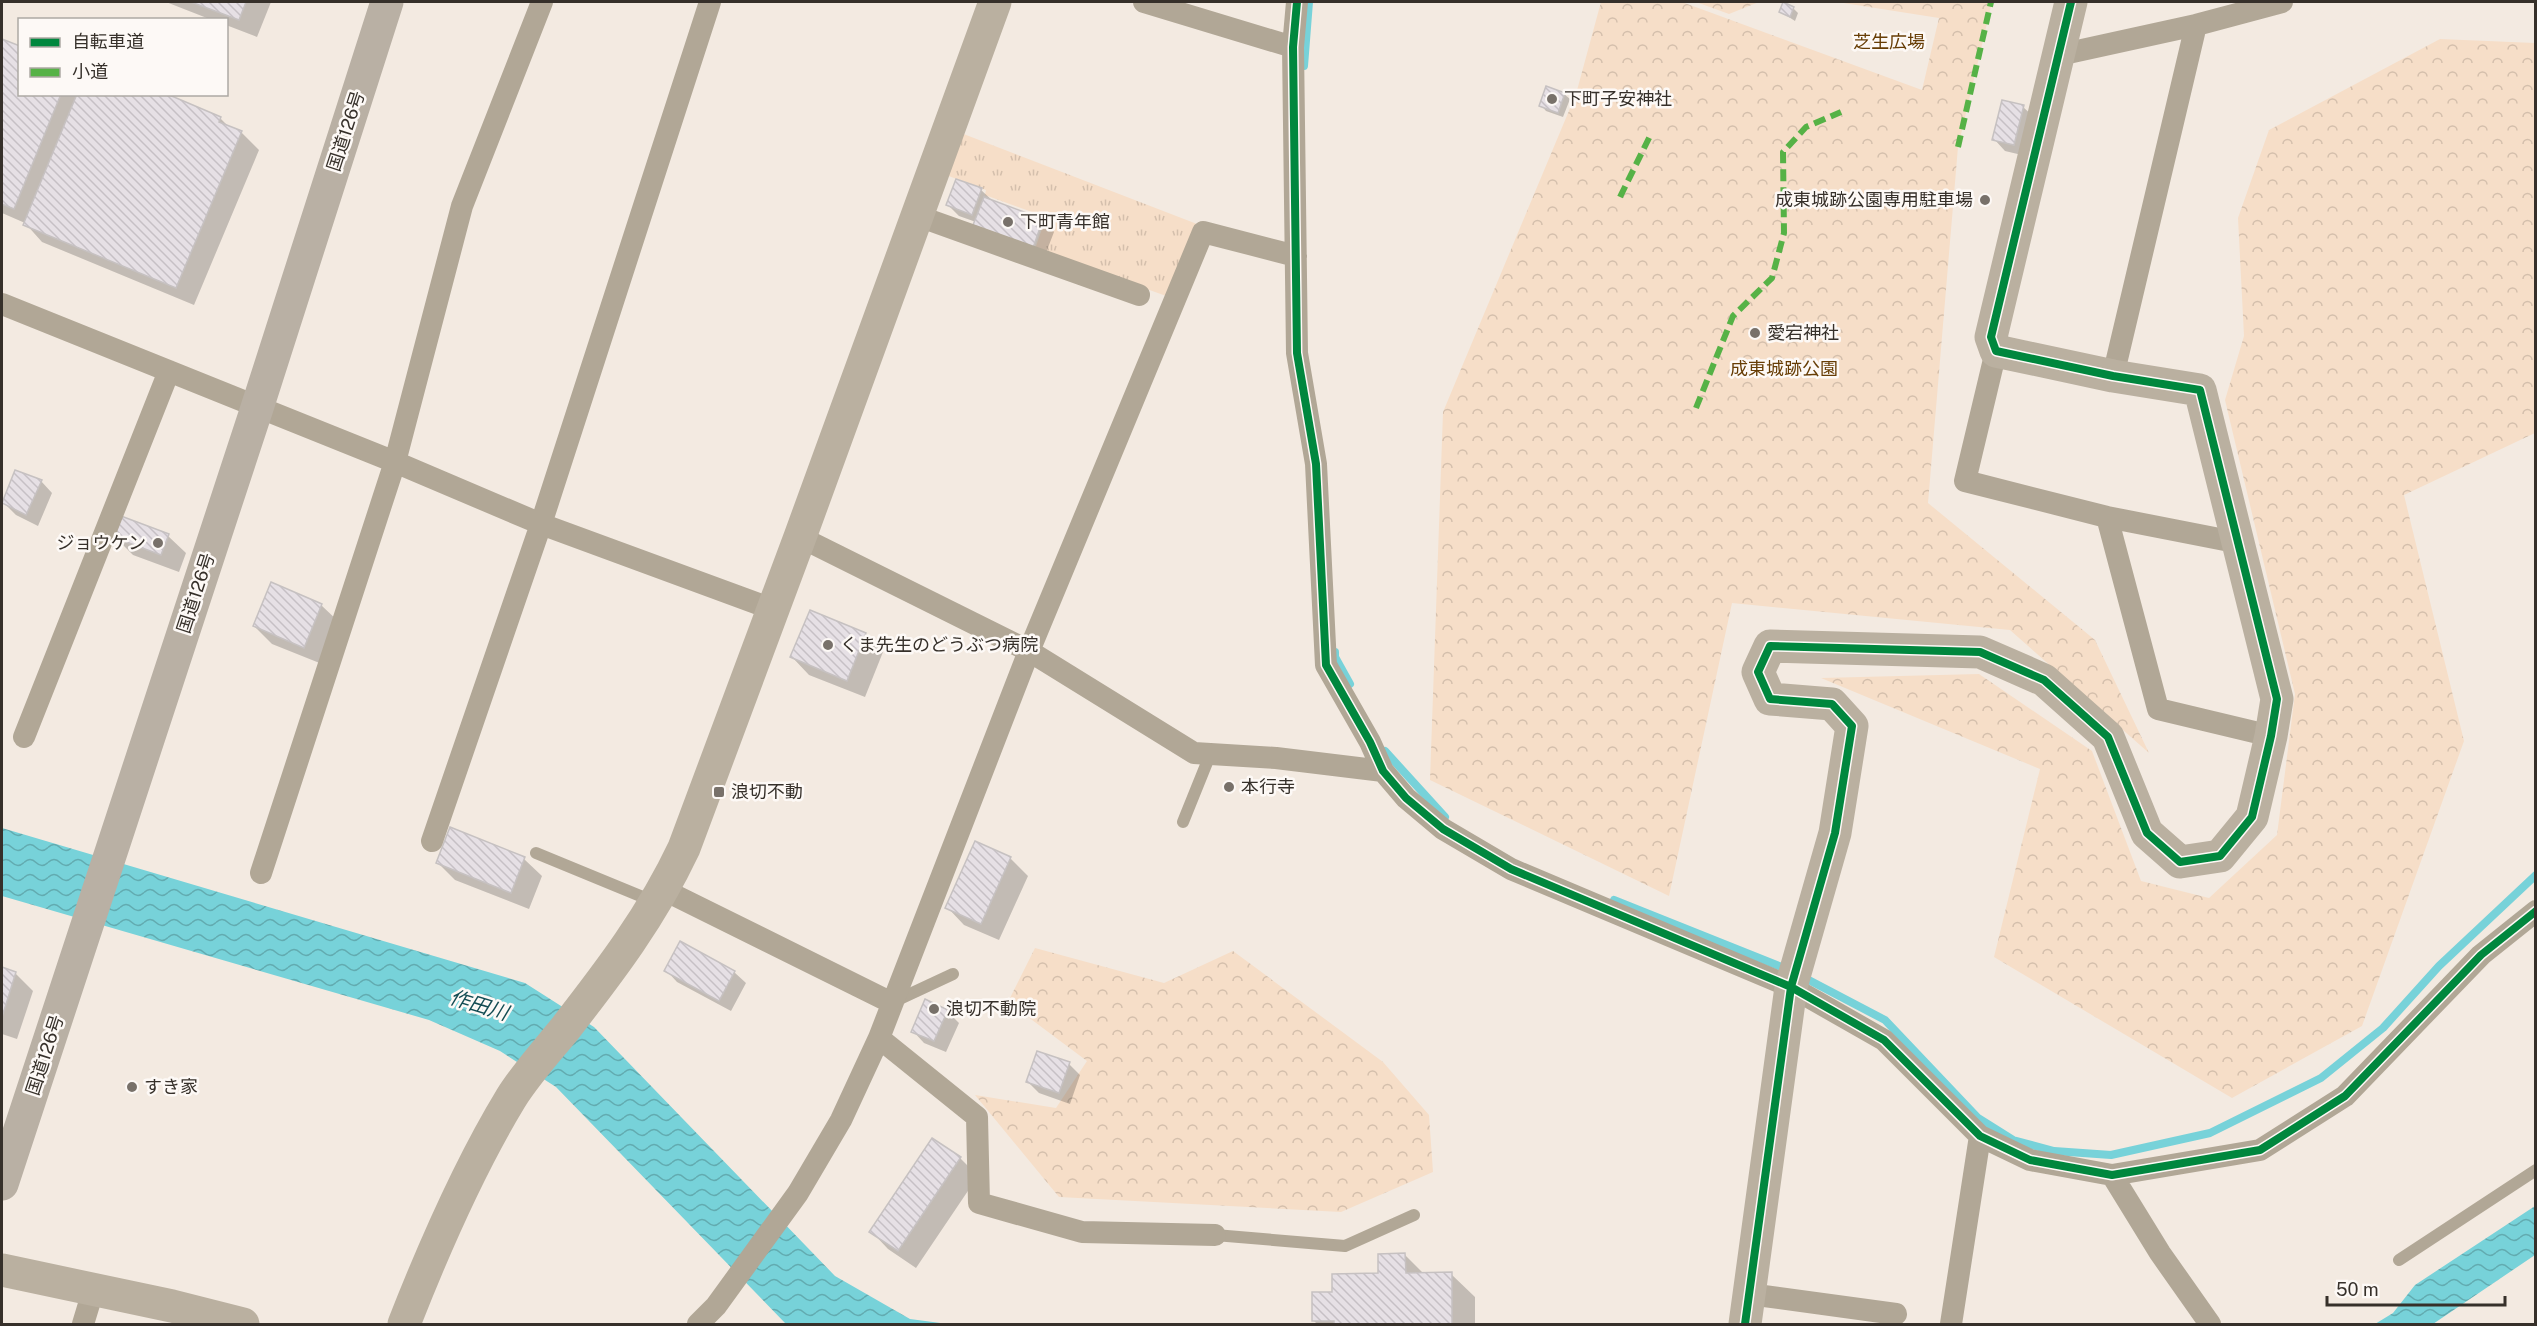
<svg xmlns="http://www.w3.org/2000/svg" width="2537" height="1326" font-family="'Public Sans','Noto Sans JP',sans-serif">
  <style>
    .grass { fill: url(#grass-tufts) }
    .forest { fill: url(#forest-crowns) }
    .water { fill: url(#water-waves) }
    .shadow { fill: #0003 }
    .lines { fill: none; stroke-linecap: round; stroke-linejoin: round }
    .stream { stroke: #77d2d9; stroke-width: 8 }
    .building { fill: url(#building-back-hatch); stroke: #c6c1c1; stroke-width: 1.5 }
    .lane { stroke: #b1a796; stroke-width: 12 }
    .street { stroke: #b1a796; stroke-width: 22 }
    .secondary { stroke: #bab0a0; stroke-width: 33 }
    .highway { stroke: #b9b0a4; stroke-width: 33 }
    .quiet { stroke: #56b246; stroke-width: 6; stroke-dasharray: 12 6; stroke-linecap: butt }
    .cycleway-casing { stroke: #fdf9f6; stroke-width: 11 }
    .cycleway { stroke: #00873e; stroke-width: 8 }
    .poi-dot { fill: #78716a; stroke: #fdf9f6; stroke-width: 2 }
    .labels { text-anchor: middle; stroke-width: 5; stroke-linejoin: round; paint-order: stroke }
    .park-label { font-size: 18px; fill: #673d05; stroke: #fdf9f6 }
    .poi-label { font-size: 18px; fill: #36302a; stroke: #fdf9f6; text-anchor: start }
    .street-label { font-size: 18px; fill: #36302a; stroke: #fdf9f6 }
    .water-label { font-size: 20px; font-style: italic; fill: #134c53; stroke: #fdf9f6 }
  </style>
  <defs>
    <pattern id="grass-tufts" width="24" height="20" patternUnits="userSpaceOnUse" patternTransform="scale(1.5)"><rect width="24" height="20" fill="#f6dec8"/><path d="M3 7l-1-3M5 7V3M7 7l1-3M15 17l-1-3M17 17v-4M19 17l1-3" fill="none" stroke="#d4bfac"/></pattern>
    <pattern id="forest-crowns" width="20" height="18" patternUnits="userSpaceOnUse" patternTransform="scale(1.5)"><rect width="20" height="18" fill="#f6dec8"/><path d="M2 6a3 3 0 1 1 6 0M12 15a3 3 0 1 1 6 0" fill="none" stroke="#d4bfac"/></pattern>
    <pattern id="water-waves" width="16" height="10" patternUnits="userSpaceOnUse" patternTransform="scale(1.5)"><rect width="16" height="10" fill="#77d2d9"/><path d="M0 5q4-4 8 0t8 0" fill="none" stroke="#62abb0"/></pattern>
    <pattern id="building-back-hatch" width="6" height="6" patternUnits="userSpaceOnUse" patternTransform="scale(1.5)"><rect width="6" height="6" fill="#e6e0e5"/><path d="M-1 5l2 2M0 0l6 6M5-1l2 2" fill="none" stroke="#c6c0c5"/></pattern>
  </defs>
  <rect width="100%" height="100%" fill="#f3eae1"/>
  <path class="grass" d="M 961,133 L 1197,224 L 1169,297 L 1035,249 L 1046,217 L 985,195 L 986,190 L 946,175 Z"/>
  <path class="forest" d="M 1601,2 L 1682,2 L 1922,90 L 1939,18 L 1837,2 L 1992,2 L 1958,147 L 1928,503 L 2095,640 L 2149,753 L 2010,630 L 1732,603 L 1669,896 L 1430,780 L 1443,412 L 1576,94 Z
    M 1696,2 L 1759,2 L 1729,14 Z
    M 2440,39 L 2535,43 L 2535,433 L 2404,495 L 2464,741 L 2362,1026 L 2232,1098 L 1994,957 L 2040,769 L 1821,678 L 1979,674 L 2092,751 L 2141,881 L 2209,898 L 2277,835 L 2295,694 L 2225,400 L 2244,336 L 2238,218 L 2269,130 Z
    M 1035,948 L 1164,983 L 1233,951 L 1383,1062 L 1429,1115 L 1433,1172 L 1341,1212 L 1059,1197 L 975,1095 L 1056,1108 L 1087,1061 L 1008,1002 Z"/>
  <path class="water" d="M 2,828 L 525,983 L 594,1027 L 835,1276 L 910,1319 L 948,1324 L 786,1324 L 556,1087 L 500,1051 L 429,1020 L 2,896 Z
    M 2535,1206 L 2535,1255 L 2433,1324 L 2375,1324 L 2393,1313 L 2415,1285 Z"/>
  <path class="shadow" d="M 166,2 L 271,2 L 257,37 L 226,25 L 226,20 L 212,20 Z
    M 1793,8 L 1798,13 L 1795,21 L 1781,12 Z
    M 2,41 L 20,48 L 20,94 L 163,94 L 220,118 L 230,128 L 241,132 L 259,150 L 194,305 L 42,242 L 25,223 L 2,213 Z
    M 1564,94 L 1570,99 L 1563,117 L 1546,111 L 1541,105 Z
    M 2023,107 L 2035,118 L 2026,156 L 2005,151 L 1994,139 Z
    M 981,190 L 994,202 L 1043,220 L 1054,232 L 1044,258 L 976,222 L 959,216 L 948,205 Z
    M 41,481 L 52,493 L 38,526 L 16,515 L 4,503 Z
    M 168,536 L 186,553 L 179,572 L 133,555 L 115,537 Z
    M 321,605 L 339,622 L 322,664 L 272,644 L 254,626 Z
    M 811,612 L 866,634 L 883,652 L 865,697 L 809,675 L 792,657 Z
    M 976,843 L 1010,858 L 1028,876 L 999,940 L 964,925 L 947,907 Z
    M 524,859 L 542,876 L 529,909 L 455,880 L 437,862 Z
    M 2,969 L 15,973 L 33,991 L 17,1039 L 2,1034 Z
    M 666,970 L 734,972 L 746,983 L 731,1011 L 677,982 Z
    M 947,1011 L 959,1023 L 946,1052 L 924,1043 L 913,1031 Z
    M 1069,1064 L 1080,1075 L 1070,1104 L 1039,1093 L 1028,1082 Z
    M 960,1158 L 978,1176 L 916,1268 L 888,1249 L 871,1231 Z
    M 1405,1255 L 1424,1274 L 1451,1274 L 1475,1297 L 1475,1324 L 1317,1324 L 1313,1320 L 1334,1293 L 1379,1275 Z"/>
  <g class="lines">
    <path class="stream" d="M 1304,66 L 1309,2
      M 1335,652 L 1335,657 L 1350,684
      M 1385,751 L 1445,817
      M 1614,900 L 1789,970
      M 1803,977 L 1885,1020 L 1978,1118 L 2013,1140 L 2054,1151 L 2111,1155 L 2210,1133 L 2321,1078 L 2383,1028 L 2439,966 L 2536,875"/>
  </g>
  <path class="building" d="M 191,2 L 246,2 L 239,20 Z
    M 1783,2 L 1794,7 L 1790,17 L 1779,12 Z
    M 2,39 L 20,46 L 20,94 L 61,94 L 14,209 L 2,204 Z
    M 1546,86 L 1565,93 L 1558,113 L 1539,106 Z
    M 77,94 L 167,94 L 221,117 L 219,122 L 242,131 L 176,288 L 23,225 Z
    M 2002,100 L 2024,105 L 2014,145 L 1992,140 Z
    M 956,179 L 982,188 L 972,215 L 946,205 Z
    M 984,197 L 1043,219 L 1033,248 L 973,225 Z
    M 15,470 L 42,480 L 26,515 L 2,503 Z
    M 121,516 L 169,534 L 161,555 L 113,537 Z
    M 271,582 L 322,604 L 304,648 L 253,626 Z
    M 810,610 L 866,633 L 847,681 L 790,657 Z
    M 450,827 L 525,857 L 511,893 L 436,863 Z
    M 975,841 L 1011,857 L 981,924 L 945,908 Z
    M 680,941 L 735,971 L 719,1001 L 664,971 Z
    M 2,967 L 16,972 L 2,1017 Z
    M 925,999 L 948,1010 L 934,1041 L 911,1032 Z
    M 1037,1051 L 1070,1062 L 1059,1093 L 1026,1082 Z
    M 932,1138 L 961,1157 L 898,1251 L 869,1232 Z
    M 1405,1253 L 1406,1273 L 1452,1272 L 1452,1324 L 1334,1324 L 1334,1321 L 1312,1321 L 1312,1292 L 1332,1292 L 1332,1274 L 1378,1273 L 1378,1254 Z"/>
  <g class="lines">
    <path class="lane" d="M 1183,822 L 1210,755
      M 536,853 L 655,902
      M 893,1002 L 953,974
      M 1215,1235 L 1345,1246 L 1414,1215
      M 2399,1260 L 2536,1170"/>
    <path class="street" d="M 1144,2 L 1293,47
      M 1297,2 L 1293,47 L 1297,353 L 1316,464 L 1326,665 L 1370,742 L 1383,771 L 1406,798 L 1443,829 L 1511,869 L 1791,987 L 1884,1040 L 1980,1136 L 2030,1160 L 2112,1175 L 2260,1150 L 2345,1096 L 2481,955 L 2536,911
      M 2059,55 L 2196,25 L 2282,2
      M 918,216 L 1139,295
      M 2,304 L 395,462 L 541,524 L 772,609
      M 1996,351 L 1965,481 L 2107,517 L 2240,543
      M 2113,376 L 2196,25
      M 2107,517 L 2158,709 L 2271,736
      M 800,537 L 1029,651 L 1194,753 L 1276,758 L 1383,771
      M 24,737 L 169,371
      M 432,841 L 541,524 L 710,2
      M 261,873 L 395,462 L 462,206 L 542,2
      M 664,890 L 892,1003
      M 879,1038 L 977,1117 L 979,1203 L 1082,1232 L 1215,1235
      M 2112,1175 L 2160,1253 L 2210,1324
      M 1749,1294 L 1896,1314
      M 83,1324 L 93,1291
      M 698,1324 L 716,1306 L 798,1193 L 841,1120 L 879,1038 L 1029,651 L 1203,232 L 1296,256
      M 1951,1324 L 1980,1136"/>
    <path class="secondary" d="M 2,1270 L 172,1306 L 243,1324
      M 404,1324 C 433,1250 469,1167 511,1098 C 526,1074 546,1052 564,1030 C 610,971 652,916 684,848 L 800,537 L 995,2
      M 1745,1324 L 1791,987 L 1835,833 L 1852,726 L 1832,704 L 1770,699 L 1758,672 L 1770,646 L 1980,652 L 2044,680 L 2108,737 L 2147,833 L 2180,862 L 2220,856 L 2252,817 L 2271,736 L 2277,699 L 2200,390 L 2113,376 L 1996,351 L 1991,337 L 2071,2"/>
    <path class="highway" d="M 2,1184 L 257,408 L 387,2"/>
    <path class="quiet" d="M 1958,147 L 1991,2
      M 1620,197 L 1651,134
      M 1696,408 L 1733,316 L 1772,278 L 1784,233 L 1783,152 L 1806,127 L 1841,112"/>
    <g class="cycleway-casing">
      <path id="cycleway" d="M 1297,2 L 1293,47 L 1297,353 L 1316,464 L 1326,665 L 1370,742 L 1383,771 L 1406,798 L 1443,829 L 1511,869 L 1791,987 L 1884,1040 L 1980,1136 L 2030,1160 L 2112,1175 L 2260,1150 L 2345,1096 L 2481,955 L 2536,911
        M 1745,1324 L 1791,987 L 1835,833 L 1852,726 L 1832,704 L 1770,699 L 1758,672 L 1770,646 L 1980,652 L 2044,680 L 2108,737 L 2147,833 L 2180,862 L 2220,856 L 2252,817 L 2271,736 L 2277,699 L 2200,390 L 2113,376 L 1996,351 L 1991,337 L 2071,2"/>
    </g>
    <use href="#cycleway" class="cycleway"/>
  </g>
  <g class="poi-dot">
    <circle cx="1552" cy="99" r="6"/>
    <circle cx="1985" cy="200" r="6"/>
    <circle cx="1008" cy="222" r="6"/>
    <circle cx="1755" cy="333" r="6"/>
    <circle cx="158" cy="543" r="6"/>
    <circle cx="828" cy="645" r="6"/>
    <circle cx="1229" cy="787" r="6"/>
    <rect x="713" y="786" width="12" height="12" rx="3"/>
    <circle cx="934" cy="1009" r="6"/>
    <circle cx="132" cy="1087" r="6"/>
  </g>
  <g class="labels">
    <g class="park-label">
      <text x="1889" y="48">芝生広場</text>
      <text x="1784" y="375">成東城跡公園</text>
    </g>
    <g class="poi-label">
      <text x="1564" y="105">下町子安神社</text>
      <text x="1973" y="206" text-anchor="end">成東城跡公園専用駐車場</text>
      <text x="1020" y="228">下町青年館</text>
      <text x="1767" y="339">愛宕神社</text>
      <text x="146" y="549" text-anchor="end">ジョウケン</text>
      <text x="840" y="651">くま先生のどうぶつ病院</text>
      <text x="1241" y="793">本行寺</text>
      <text x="731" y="798">浪切不動</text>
      <text x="946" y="1015">浪切不動院</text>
      <text x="144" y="1093">すき家</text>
    </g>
    <g class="street-label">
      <text transform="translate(346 131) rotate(-72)" y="6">国道126号</text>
      <text transform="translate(196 593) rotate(-72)" y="6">国道126号</text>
      <text transform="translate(45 1055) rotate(-72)" y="6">国道126号</text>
    </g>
    <g class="water-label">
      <text transform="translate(479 1005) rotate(17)" y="7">作田川</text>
    </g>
  </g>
  <rect width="2537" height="1326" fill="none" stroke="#36302a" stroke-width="6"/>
  <rect x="18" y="18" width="210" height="78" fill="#fdf9f6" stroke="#ada9a4" stroke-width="1.5"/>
  <rect x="30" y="38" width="30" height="9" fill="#00873e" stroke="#ada9a4" stroke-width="1.5"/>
  <text x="72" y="48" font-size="18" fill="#36302a">自転車道</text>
  <rect x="30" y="68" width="30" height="9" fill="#56b246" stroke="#ada9a4" stroke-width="1.5"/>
  <text x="72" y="78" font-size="18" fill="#36302a">小道</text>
  <path d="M2327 1296v9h178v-9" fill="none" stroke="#36302a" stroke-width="3"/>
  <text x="2336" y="1296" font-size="18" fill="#36302a" stroke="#fdf9f6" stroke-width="4.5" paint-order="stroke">50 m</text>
</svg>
